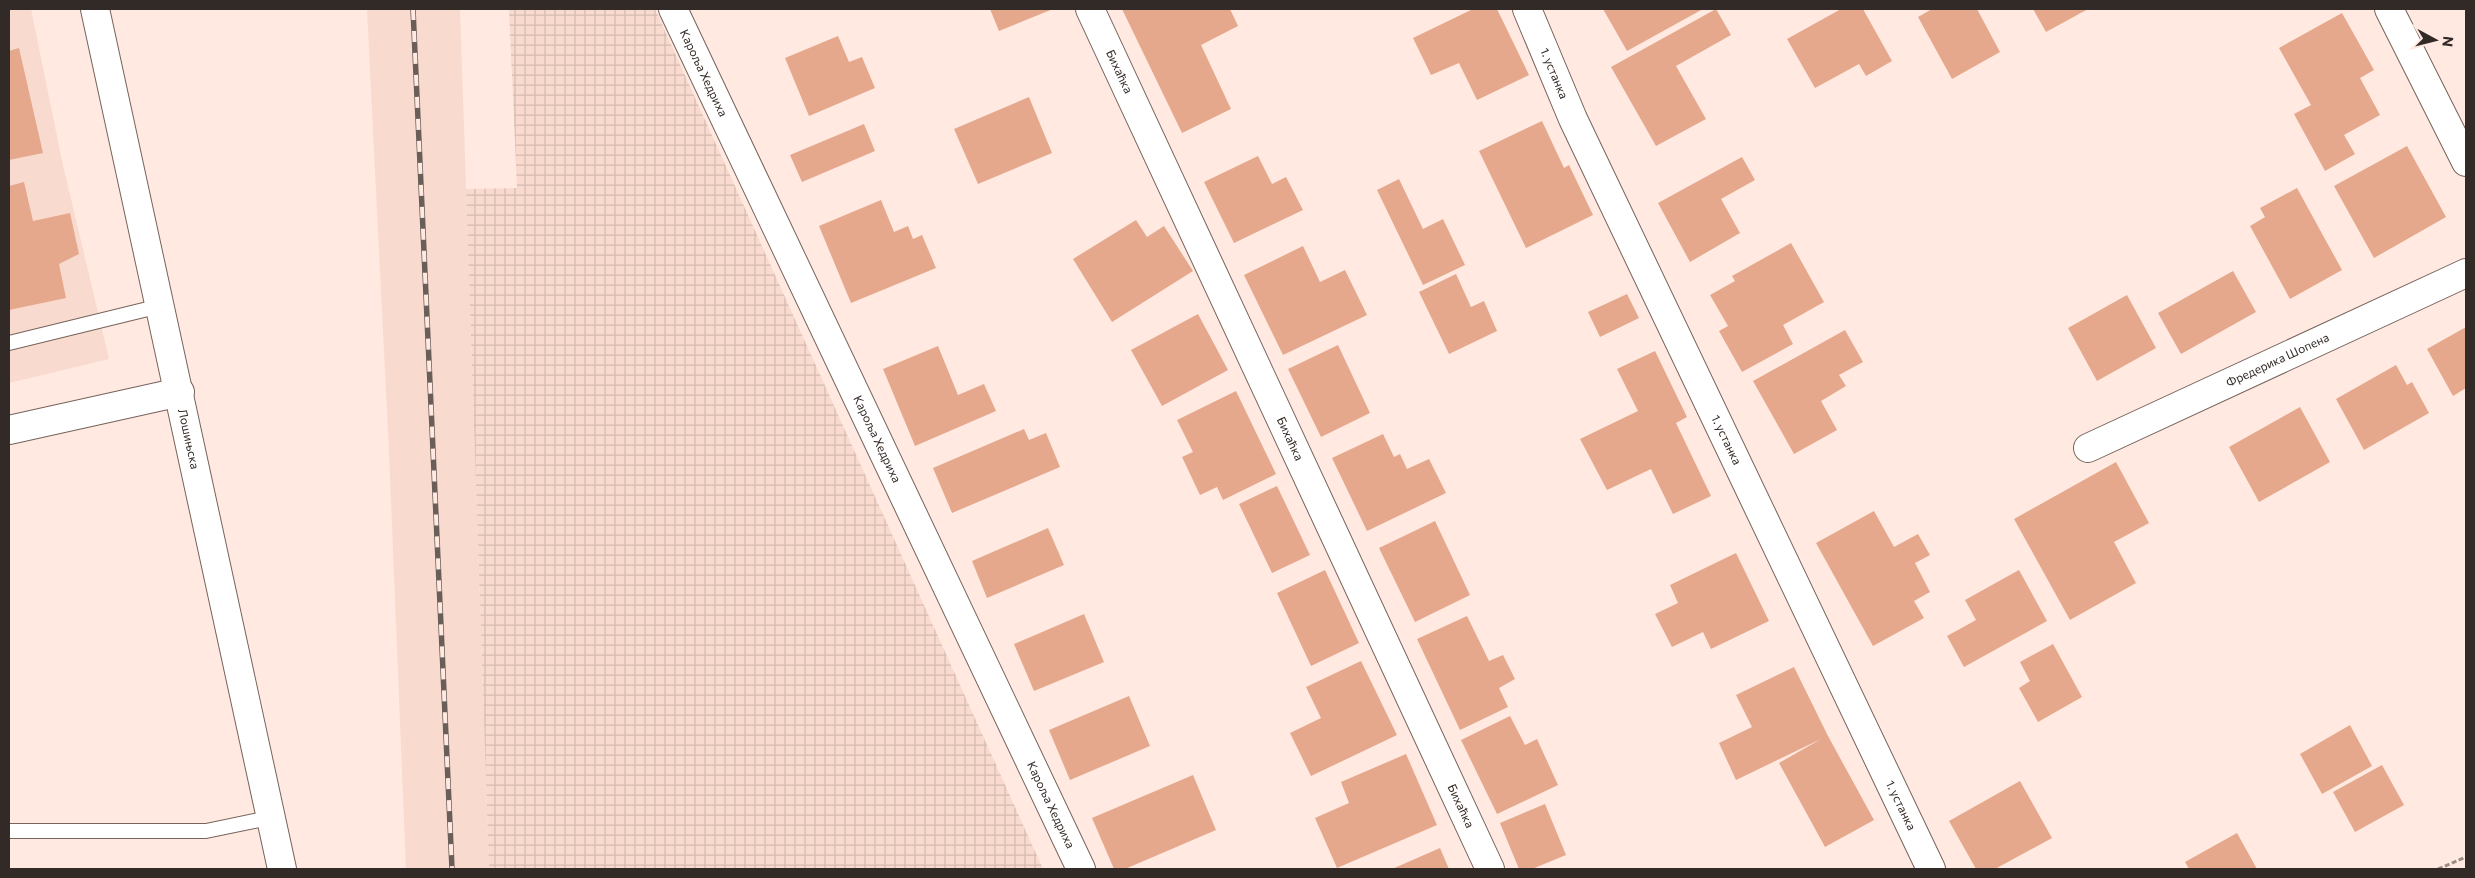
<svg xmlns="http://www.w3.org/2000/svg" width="2475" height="878" font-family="Commissioner,sans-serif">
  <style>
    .built { fill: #f8dace }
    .industrial { fill: url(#industrial-grid) }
    .building { fill: #e5a88d }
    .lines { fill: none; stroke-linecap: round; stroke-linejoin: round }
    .lane-casing { stroke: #76635b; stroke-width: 16 }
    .street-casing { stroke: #76635b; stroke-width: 30 }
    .secondary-casing { stroke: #76635b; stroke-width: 30 }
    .path { stroke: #9b8c85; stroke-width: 3; stroke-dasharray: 5 2.5; stroke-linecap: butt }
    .lane { stroke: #fff; stroke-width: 14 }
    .street { stroke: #fff; stroke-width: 28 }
    .secondary { stroke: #fff; stroke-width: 28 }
    .rail-casing { stroke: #695e58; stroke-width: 5.5 }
    .rail { stroke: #ffe9e0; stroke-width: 4; stroke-dasharray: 11; stroke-linecap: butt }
    .labels { text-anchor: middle; stroke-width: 4.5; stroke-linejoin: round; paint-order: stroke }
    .street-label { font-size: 12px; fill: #322a26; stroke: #ffe9e0 }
  </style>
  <defs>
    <pattern id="industrial-grid" width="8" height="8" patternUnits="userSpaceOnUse" patternTransform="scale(1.25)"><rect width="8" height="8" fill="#f8dace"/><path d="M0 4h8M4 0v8" fill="none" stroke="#d5bbb1"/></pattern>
  </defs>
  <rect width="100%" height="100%" fill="#ffe9e0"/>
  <path class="built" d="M 9,9 L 31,9 L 62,161 L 109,359 L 9,383 Z
    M 367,9 L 460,9 L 489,869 L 406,869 L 389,451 Z"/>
  <path class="industrial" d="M 509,9 L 655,9 L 1043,869 L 489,869 L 466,189 L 517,188 Z"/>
  <path class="building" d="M 990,9 L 1053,9 L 999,31 Z
    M 1122,9 L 1230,9 L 1238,26 L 1201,45 L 1231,109 L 1182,133 Z
    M 1473,9 L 1497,9 L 1529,75 L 1477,100 L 1459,63 L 1431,75 L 1413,38 Z
    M 1603,9 L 1703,9 L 1627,51 Z
    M 1716,9 L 1731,35 L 1676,66 L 1706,119 L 1656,146 L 1611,67 Z
    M 1841,9 L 1863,9 L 1892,61 L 1866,76 L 1859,64 L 1815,88 L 1787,39 Z
    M 1932,9 L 1977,9 L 2000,52 L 1952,79 L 1918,17 Z
    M 2033,9 L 2088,9 L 2046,32 Z
    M 2342,13 L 2374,70 L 2360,78 L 2380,115 L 2344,135 L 2355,154 L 2325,171 L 2294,114 L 2311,105 L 2279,48 Z
    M 838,36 L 849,62 L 862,57 L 875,88 L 809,116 L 785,58 Z
    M 19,48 L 43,153 L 9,160 L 9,51 Z
    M 1029,97 L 1052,153 L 978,184 L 954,129 Z
    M 1542,121 L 1564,168 L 1569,165 L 1593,215 L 1526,248 L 1479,151 Z
    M 864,124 L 875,151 L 802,182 L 790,155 Z
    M 2407,146 L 2446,217 L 2374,258 L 2334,186 Z
    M 1258,156 L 1272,184 L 1286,177 L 1303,210 L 1234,243 L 1204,182 Z
    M 1742,157 L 1755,180 L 1721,199 L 1740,233 L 1690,262 L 1658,203 Z
    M 1399,179 L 1423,229 L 1443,219 L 1465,265 L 1423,285 L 1377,190 Z
    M 24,182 L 33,221 L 70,213 L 79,254 L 59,264 L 66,298 L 9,310 L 9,186 Z
    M 2297,188 L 2342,270 L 2290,299 L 2250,226 L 2265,217 L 2260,208 Z
    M 881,200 L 894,232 L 908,226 L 913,239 L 922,235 L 936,268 L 851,303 L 819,226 Z
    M 1136,220 L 1147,237 L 1164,226 L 1193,271 L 1112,322 L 1073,259 Z
    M 1791,243 L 1824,302 L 1783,325 L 1793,344 L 1742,372 L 1719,331 L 1728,326 L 1710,295 L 1735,281 L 1732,276 Z
    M 1303,246 L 1320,282 L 1345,270 L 1367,315 L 1283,355 L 1244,275 Z
    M 2233,271 L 2256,312 L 2181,354 L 2158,313 Z
    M 1456,274 L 1471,307 L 1484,301 L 1497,331 L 1449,354 L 1419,292 Z
    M 1627,294 L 1639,318 L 1600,337 L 1588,312 Z
    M 2127,295 L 2156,348 L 2097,381 L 2068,328 Z
    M 1198,314 L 1228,370 L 1162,406 L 1131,350 Z
    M 2466,327 L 2466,388 L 2453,396 L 2427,349 Z
    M 1845,330 L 1863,362 L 1839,375 L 1846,386 L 1821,401 L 1837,430 L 1794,454 L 1753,381 Z
    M 1338,345 L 1370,413 L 1321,437 L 1288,369 Z
    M 938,346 L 958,395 L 984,384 L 996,411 L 915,446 L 883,369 Z
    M 1655,351 L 1687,417 L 1676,423 L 1711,496 L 1673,514 L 1651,469 L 1607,490 L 1580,439 L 1638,411 L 1617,369 Z
    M 2396,365 L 2407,385 L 2412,382 L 2429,413 L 2364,450 L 2336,399 Z
    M 1236,391 L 1276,474 L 1223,500 L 1217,487 L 1200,495 L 1182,457 L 1193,452 L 1177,420 Z
    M 2300,407 L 2330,462 L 2259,502 L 2229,447 Z
    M 1024,429 L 1029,440 L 1046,433 L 1060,467 L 952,513 L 933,468 Z
    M 1383,434 L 1394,457 L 1400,454 L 1407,469 L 1429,459 L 1446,493 L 1367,531 L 1332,458 Z
    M 2116,462 L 2149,523 L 2114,542 L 2136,583 L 2070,620 L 2014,519 Z
    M 1277,486 L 1310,555 L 1272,573 L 1239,504 Z
    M 1874,511 L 1894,547 L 1918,534 L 1930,555 L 1915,563 L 1930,592 L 1914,601 L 1924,618 L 1873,646 L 1816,543 Z
    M 1435,521 L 1470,595 L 1415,622 L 1379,548 Z
    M 1048,528 L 1064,565 L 987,598 L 972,561 Z
    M 1736,553 L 1769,621 L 1711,649 L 1703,632 L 1672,647 L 1655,614 L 1678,603 L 1670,585 Z
    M 1325,570 L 1359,643 L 1311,666 L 1277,593 Z
    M 2019,570 L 2047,621 L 1964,667 L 1947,636 L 1976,620 L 1965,600 Z
    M 1084,614 L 1104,662 L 1034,691 L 1014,644 Z
    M 1467,616 L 1489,661 L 1503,655 L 1515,679 L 1499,688 L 1508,707 L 1460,730 L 1417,639 Z
    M 2053,644 L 2082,697 L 2038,722 L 2019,688 L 2030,681 L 2020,662 Z
    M 1361,661 L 1397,735 L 1311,776 L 1290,733 L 1321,718 L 1306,687 Z
    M 1794,667 L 1828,736 L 1874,820 L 1825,847 L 1779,763 L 1821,739 L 1736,780 L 1719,743 L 1752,727 L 1736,695 Z
    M 1129,696 L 1150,746 L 1070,780 L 1049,730 Z
    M 1510,716 L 1525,745 L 1537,739 L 1558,785 L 1497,814 L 1461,740 Z
    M 2350,725 L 2372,766 L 2322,794 L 2300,754 Z
    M 1406,754 L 1437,825 L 1337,868 L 1315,818 L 1349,803 L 1341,782 Z
    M 2382,765 L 2404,805 L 2355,832 L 2333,792 Z
    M 1193,775 L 1216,830 L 1125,869 L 1114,869 L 1092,818 Z
    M 2020,781 L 2052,838 L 1995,869 L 1976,869 L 1949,821 Z
    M 1545,804 L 1566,855 L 1532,869 L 1519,869 L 1500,823 Z
    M 2237,833 L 2257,869 L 2189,869 L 2185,862 Z
    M 1440,848 L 1449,869 L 1392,869 Z"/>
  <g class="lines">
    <g class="lane-casing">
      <path id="lane" d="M 9,343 L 160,306
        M 9,831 L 206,831 L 269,818"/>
    </g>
    <g class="street-casing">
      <g id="street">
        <path id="s1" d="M 673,9 L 1081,869"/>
        <path id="s2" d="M 1090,9 L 1490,869"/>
        <path id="s3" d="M 1527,9 L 1573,119 L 1931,869"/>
        <path d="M 2389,9 L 2466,162"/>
        <path id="s4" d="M 2088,448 L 2466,273"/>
      </g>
    </g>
    <g class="secondary-casing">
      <g id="secondary">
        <path id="s5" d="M 95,9 L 282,869"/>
        <path d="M 9,430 L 180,392"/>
      </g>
    </g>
    <path class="path" d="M 2438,869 L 2466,857"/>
    <use href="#lane" class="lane"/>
    <use href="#street" class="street"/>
    <use href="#secondary" class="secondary"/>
    <g class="rail-casing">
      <path id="rail" d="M 413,9 L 452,869"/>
    </g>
    <use href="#rail" class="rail"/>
  </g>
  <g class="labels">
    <g class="street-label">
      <text dy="4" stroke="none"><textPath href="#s2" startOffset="69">Бихаћка</textPath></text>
      <text dy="4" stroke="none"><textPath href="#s1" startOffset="71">Кароља Хедриха</textPath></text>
      <text dy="4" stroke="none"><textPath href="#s3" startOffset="70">1. устанка</textPath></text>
      <text dy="4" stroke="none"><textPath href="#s4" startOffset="209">Фредерика Шопена</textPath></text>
      <text dy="4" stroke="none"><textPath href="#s5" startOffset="440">Лошињска</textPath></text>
      <text dy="4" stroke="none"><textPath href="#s1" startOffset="476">Кароља Хедриха</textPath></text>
      <text dy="4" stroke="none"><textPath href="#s2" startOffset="474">Бихаћка</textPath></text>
      <text dy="4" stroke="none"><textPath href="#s3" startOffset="475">1. устанка</textPath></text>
      <text dy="4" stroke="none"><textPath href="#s1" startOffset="881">Кароља Хедриха</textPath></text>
      <text dy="4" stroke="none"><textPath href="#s2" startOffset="879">Бихаћка</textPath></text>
      <text dy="4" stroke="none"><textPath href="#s3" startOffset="880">1. устанка</textPath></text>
    </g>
  </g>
  <rect width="2475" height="878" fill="none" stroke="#322a26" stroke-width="20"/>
  <g transform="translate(2435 40) rotate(97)" stroke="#ffe9e0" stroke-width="4" paint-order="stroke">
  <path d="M0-4L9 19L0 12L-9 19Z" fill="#322a26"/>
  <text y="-8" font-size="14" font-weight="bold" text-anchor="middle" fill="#322a26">N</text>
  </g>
</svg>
